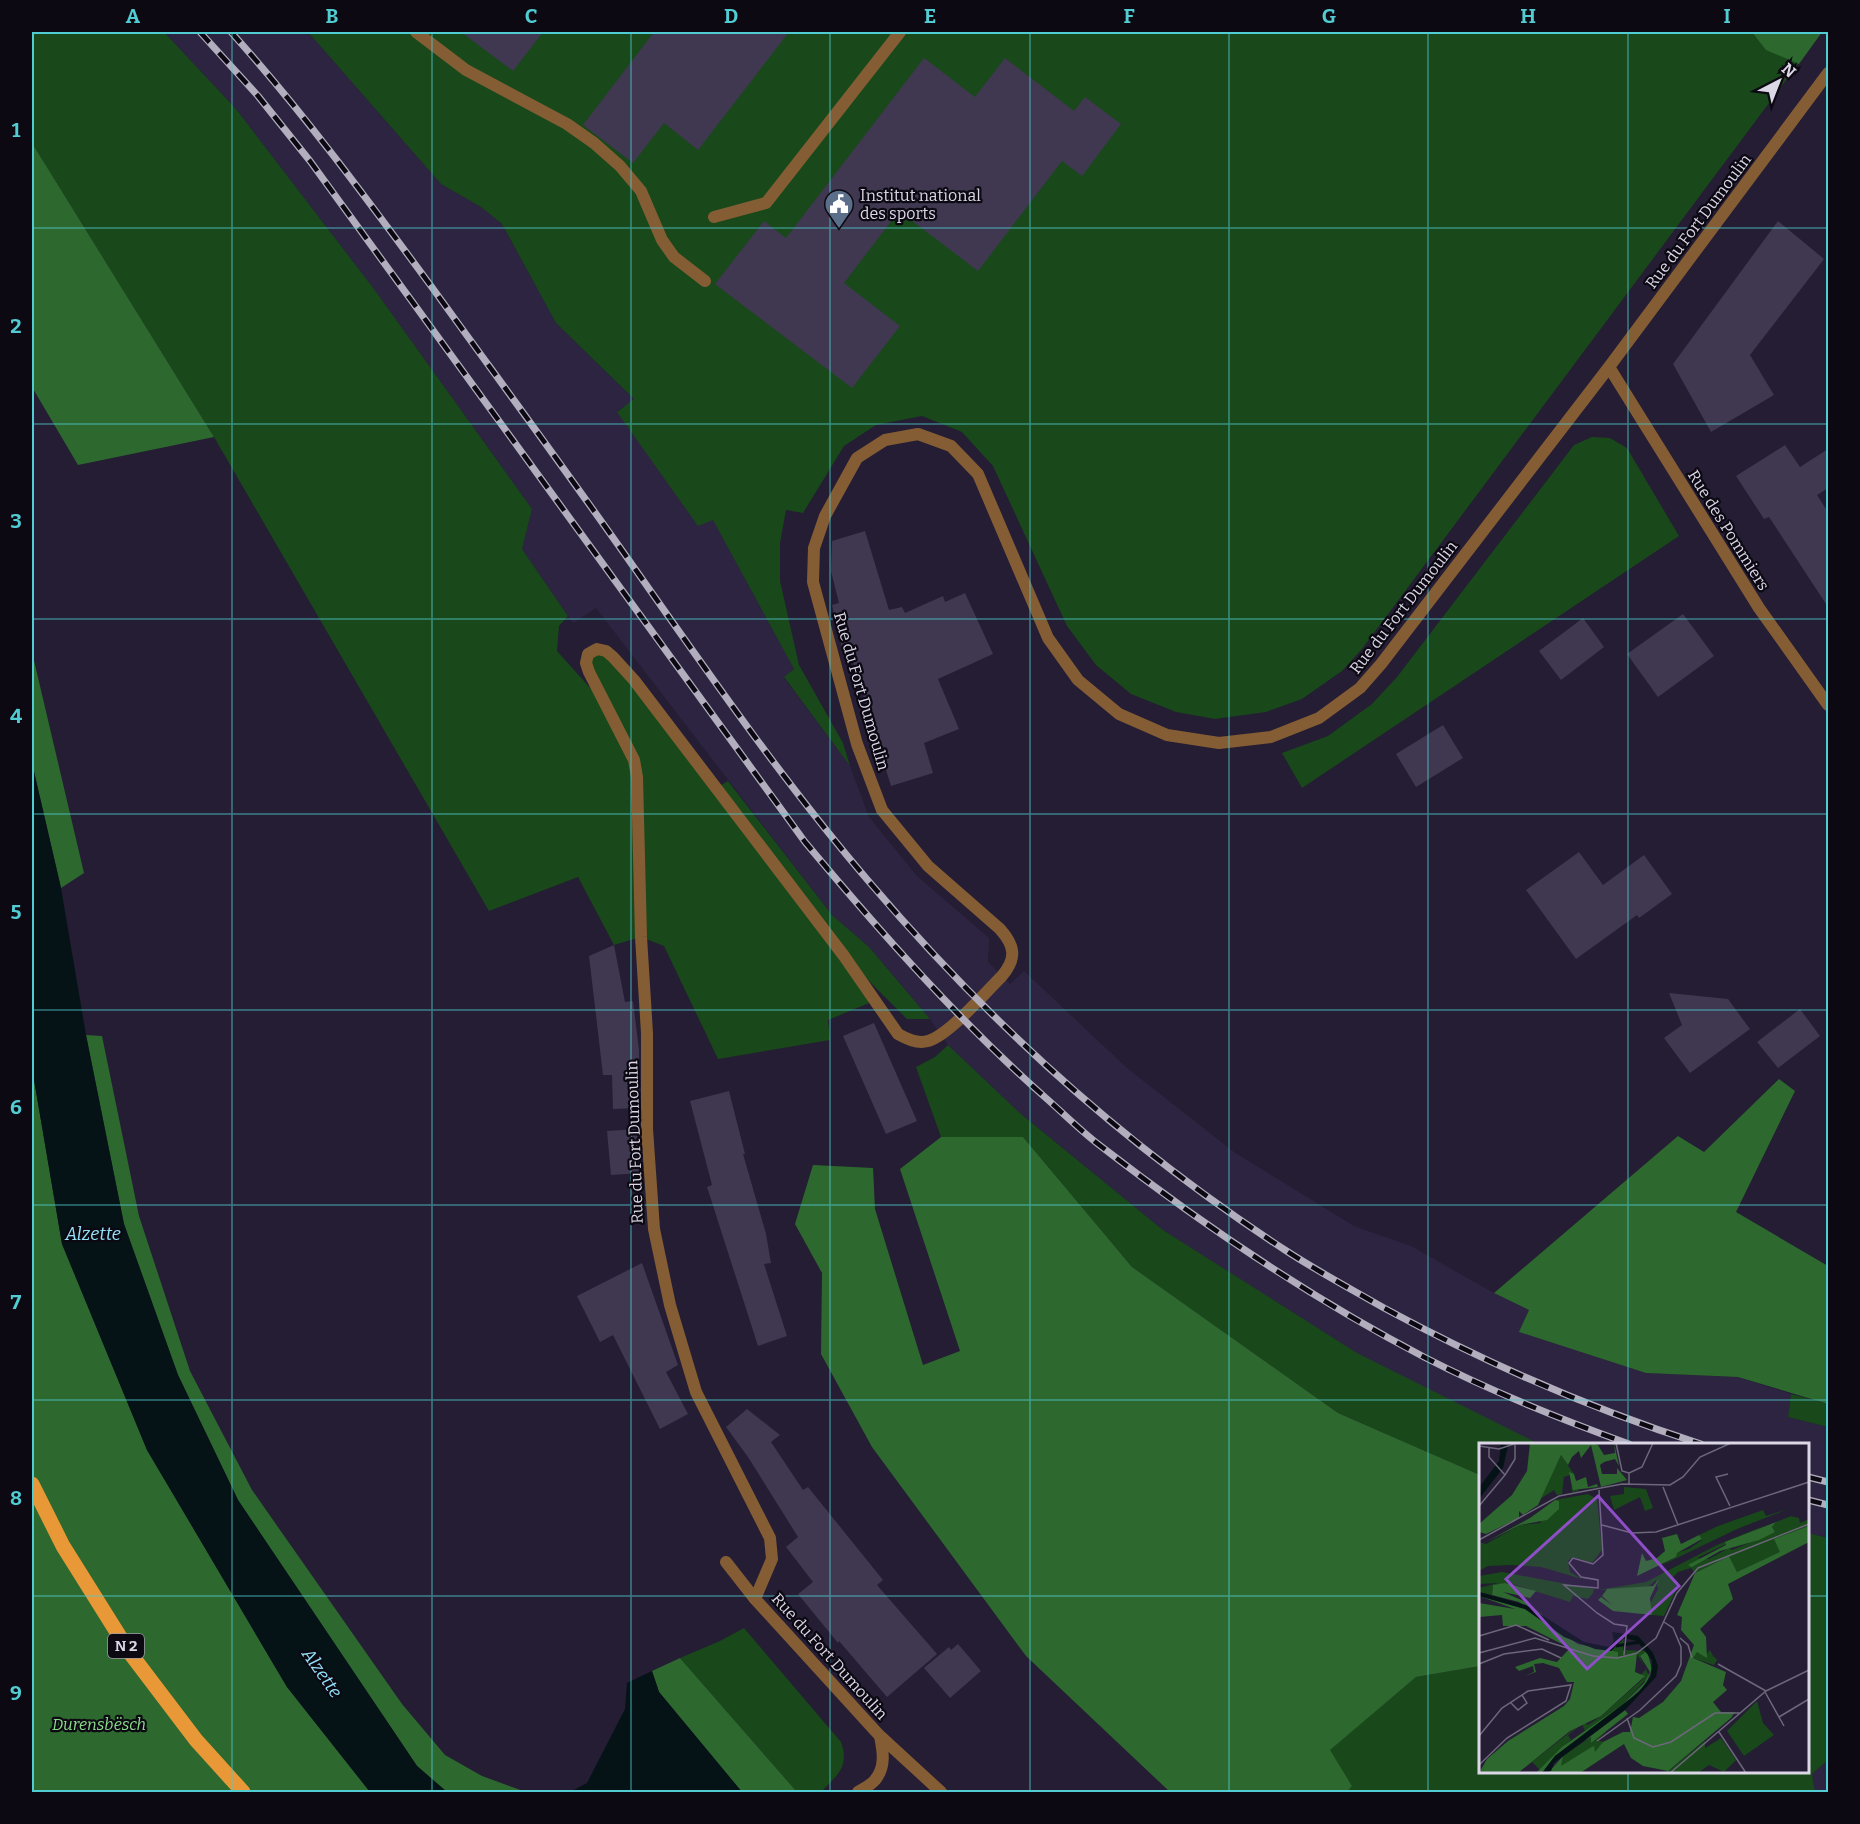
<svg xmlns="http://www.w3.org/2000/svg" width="1860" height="1824" font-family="Bitter,serif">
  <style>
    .built { fill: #2d2441 }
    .green { fill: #19481a }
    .forest { fill: #2d692e }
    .water { fill: #051317 }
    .building { fill: #3f3850 }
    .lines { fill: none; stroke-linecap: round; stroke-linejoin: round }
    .lane { stroke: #845d34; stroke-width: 12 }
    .street { stroke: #845d34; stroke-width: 12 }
    .primary { stroke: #e89836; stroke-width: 15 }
    .rail-casing { stroke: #b3aebe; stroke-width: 7 }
    .rail { stroke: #0c0913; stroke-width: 4.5; stroke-dasharray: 14; stroke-linecap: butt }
    .grid { fill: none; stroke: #51ccd2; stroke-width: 1.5; stroke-opacity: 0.55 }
    .labels { text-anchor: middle; stroke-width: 4.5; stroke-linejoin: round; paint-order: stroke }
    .shield { fill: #0c0913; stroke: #9d99a7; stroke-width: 1.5 }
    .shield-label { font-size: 15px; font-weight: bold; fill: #dbd7e6 }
    .poi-label { font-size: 16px; fill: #dbd7e6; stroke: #0c0913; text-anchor: start }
    .street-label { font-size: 16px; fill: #dbd7e6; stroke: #0c0913 }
    .park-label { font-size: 16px; font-style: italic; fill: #8adc89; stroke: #0c0913 }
    .water-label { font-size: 18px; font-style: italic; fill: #94e3fa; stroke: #0c0913 }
    .inset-river { fill: none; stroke: #051317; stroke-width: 3 }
    .inset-road { fill: none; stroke: #6d677b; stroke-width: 1.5 }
    .view { fill: #8e4ec7; fill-opacity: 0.15; stroke: #8e4ec7; stroke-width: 3 }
    .inset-edge { fill: none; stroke: #dbd7e6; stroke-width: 3 }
    .neatline { fill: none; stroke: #51ccd2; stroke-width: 2 }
    .grid-label { font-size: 20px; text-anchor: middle; font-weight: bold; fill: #51ccd2 }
  </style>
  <rect width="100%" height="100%" fill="#241d33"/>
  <path class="built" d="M 164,32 L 308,32 L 441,184 L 481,207 L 502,224 L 556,323 L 635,400 L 617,411 L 713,519 L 794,669 L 784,678 L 850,766 L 869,817 L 917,876 L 989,938 L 988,962 L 1010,984 L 1024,971 L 1127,1068 L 1234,1152 L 1354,1226 L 1411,1246 L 1494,1293 L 1529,1310 L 1520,1332 L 1646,1373 L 1738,1377 L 1791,1394 L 1788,1417 L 1828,1427 L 1828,1538 L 1808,1533 L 1808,1444 L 1539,1444 L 1535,1443 L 1357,1353 L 1205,1257 L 1163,1230 L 1021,1114 L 948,1045 L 930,1019 L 869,947 L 832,915 L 596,608 L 573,623 L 522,549 L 532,509 L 374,289 L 236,109 Z
    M 1828,1760 L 1828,1792 L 1815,1792 L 1812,1774 Z"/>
  <path class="green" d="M 32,32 L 164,32 L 236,109 L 374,289 L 532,509 L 522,549 L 568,616 L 559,626 L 557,651 L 601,700 L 588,654 L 606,651 L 716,788 L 728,781 L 832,915 L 869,947 L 930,1019 L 907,1019 L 847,959 L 874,1001 L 828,1020 L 830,1040 L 718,1059 L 664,946 L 641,937 L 614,945 L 578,877 L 489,911 L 214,437 L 32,143 Z
    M 308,32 L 1822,32 L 1362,649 L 1342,671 L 1302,699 L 1266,712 L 1215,719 L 1176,712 L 1131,694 L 1096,665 L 1067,626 L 993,466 L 962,432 L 922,416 L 876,425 L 844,446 L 803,513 L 786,510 L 780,543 L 780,581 L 799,665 L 843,743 L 850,766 L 784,677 L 794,669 L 713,520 L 698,526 L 617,412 L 634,399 L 556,323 L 502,224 L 481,207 L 441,184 Z
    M 1592,437 L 1610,438 L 1627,448 L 1679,536 L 1302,788 L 1282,753 L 1328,736 L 1372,704 L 1397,677 L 1574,445 Z
    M 948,1045 L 1021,1114 L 1163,1230 L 1357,1353 L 1539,1444 L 1480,1444 L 1480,1475 L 1338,1413 L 1132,1267 L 1023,1137 L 941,1137 L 916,1067 L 935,1057 Z
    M 1791,1394 L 1828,1404 L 1828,1427 L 1788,1417 Z
    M 1808,1533 L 1828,1538 L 1828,1760 L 1812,1774 L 1815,1792 L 1347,1792 L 1352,1786 L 1329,1750 L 1416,1677 L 1480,1666 L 1480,1772 L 1808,1772 Z
    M 744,1628 L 841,1742 C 850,1767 837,1775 821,1792 L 797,1792 L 680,1658 L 720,1641 Z"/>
  <path class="forest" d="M 1752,32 L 1822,32 L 1799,64 L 1766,50 Z
    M 32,143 L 214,437 L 78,465 L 32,387 Z
    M 32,652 L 84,873 L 61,888 L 32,763 Z
    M 86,1035 L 102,1036 L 139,1216 L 190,1371 L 252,1490 L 402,1704 L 445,1755 L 482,1776 L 526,1792 L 447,1792 L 417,1766 L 238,1500 L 178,1375 L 124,1224 Z
    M 32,1068 L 62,1244 L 147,1450 L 287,1687 L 370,1792 L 32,1792 Z
    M 1779,1079 L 1795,1091 L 1736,1212 L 1828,1266 L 1828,1404 L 1738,1377 L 1646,1373 L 1519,1332 L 1529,1310 L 1494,1293 L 1678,1136 L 1704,1152 Z
    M 941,1137 L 1023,1137 L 1132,1267 L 1338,1413 L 1480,1475 L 1480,1666 L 1416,1677 L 1330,1750 L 1352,1786 L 1347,1792 L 1170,1792 L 1026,1656 L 872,1447 L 821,1354 L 822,1273 L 795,1224 L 813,1165 L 873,1168 L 875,1209 L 923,1365 L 960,1351 L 900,1169 Z
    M 680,1658 L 797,1792 L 742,1792 L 659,1692 L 652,1671 Z"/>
  <path class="water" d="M 32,763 L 61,888 L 86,1035 L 124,1224 L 178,1375 L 238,1500 L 417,1766 L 447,1792 L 370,1792 L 287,1687 L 147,1450 L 62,1244 L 32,1068 Z
    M 652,1671 L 659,1692 L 742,1792 L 570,1792 L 587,1783 L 625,1709 L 627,1683 Z"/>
  <path class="building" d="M 461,32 L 543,32 L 513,71 Z
    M 654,32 L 789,32 L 698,150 L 664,123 L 633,163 L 583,125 Z
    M 924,58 L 975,97 L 1005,58 L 1074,111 L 1085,97 L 1121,124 L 1082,176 L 1062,161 L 978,271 L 899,211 L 844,283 L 900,326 L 852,388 L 715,284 L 764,221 L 786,238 Z
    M 1778,221 L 1824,259 L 1750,355 L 1774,395 L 1711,432 L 1673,364 Z
    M 1785,445 L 1800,467 L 1828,449 L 1828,488 L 1817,495 L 1828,512 L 1828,607 L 1769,517 L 1764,519 L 1736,476 Z
    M 865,531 L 889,610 L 902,607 L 905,613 L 943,596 L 945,602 L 965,593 L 993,654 L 938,679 L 959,729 L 924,743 L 933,773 L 891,786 L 851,656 L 844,657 L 832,605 L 839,603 L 831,571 L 832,541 Z
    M 1683,614 L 1714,656 L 1658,697 L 1627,654 Z
    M 1583,618 L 1604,647 L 1561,680 L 1539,651 Z
    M 1443,725 L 1463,758 L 1416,787 L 1396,754 Z
    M 1579,852 L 1603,885 L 1644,855 L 1672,894 L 1639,918 L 1637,915 L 1576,959 L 1526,890 Z
    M 614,945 L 625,1002 L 633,1001 L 639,1050 L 639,1108 L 613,1109 L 612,1075 L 603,1075 L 589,956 Z
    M 1669,993 L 1728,999 L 1750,1029 L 1690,1073 L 1664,1038 L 1682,1025 Z
    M 1800,1009 L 1820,1036 L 1778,1068 L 1757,1042 Z
    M 874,1023 L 917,1121 L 886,1134 L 843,1036 Z
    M 729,1091 L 745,1154 L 743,1154 L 766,1234 L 771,1263 L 764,1264 L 787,1336 L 758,1346 L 707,1187 L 712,1185 L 690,1101 Z
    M 637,1129 L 640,1173 L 611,1175 L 607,1131 Z
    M 642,1263 L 678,1365 L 666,1372 L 688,1414 L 660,1429 L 613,1335 L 600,1342 L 577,1296 Z
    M 747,1409 L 780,1435 L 771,1442 L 803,1490 L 808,1487 L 883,1580 L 877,1585 L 937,1654 L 887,1697 L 839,1641 L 838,1643 L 798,1594 L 813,1582 L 786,1547 L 798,1537 L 748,1457 L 726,1427 Z
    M 958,1644 L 981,1671 L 950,1698 L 924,1668 L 949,1647 L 951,1650 Z"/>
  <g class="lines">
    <path class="lane" d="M 416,32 L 466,70 L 567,124 L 594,143 L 620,166 L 641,191 L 662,240 L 674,257 L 705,281
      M 714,217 L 766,203 L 900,32
      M 726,1562 L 755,1599"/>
    <path class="street" d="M 1609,367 L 1759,608 L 1828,705
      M 858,1792 C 863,1789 871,1785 875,1780 C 886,1767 883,1751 880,1736
      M 941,1792 L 879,1735 L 755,1599 L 772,1559 L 770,1538 L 696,1392 L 670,1305 L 654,1229 L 647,1129 L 647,1033 L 641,937 L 637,777 L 634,760 L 589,672 L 586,663 L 588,654 L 597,649 L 606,651 L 613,657 L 634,680 L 844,956 L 898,1034 C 907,1039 917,1044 928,1041 C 949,1035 985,993 1002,976 C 1017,958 1015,946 1000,929 L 928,866 L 882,810 L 857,744 L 813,582 L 814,548 L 825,516 L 857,458 L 885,440 L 918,434 L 951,446 L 978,474 L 1048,638 L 1078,680 L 1119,714 L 1167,735 L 1219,743 L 1271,737 L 1319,718 L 1360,688 L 1381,664 L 1609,367 L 1828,73"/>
    <path class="primary" d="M 32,1484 L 63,1546 L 130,1653 L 196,1740 L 243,1792"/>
    <g class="rail-casing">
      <path id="rail" d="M 200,32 L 258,96 L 310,161 L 805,842 C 881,933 959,1021 1047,1099 C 1064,1114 1080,1130 1098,1144 C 1200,1223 1309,1297 1424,1357 C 1490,1391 1560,1419 1629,1444
        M 231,32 C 303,112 367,199 431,286 C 499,380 567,472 633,566 C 709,674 785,784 871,884 C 991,1025 1130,1149 1285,1250 C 1317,1271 1351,1289 1384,1308 C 1486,1363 1591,1409 1701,1444
        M 1808,1477 L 1828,1482
        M 1808,1500 L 1828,1505"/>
    </g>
    <use href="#rail" class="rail"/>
  </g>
  <path class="grid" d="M 232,32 L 232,1792M 432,32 L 432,1792M 631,32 L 631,1792M 830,32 L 830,1792M 1030,32 L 1030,1792M 1229,32 L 1229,1792M 1428,32 L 1428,1792M 1628,32 L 1628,1444M 32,228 L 1828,228M 32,424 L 1828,424M 32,619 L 1828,619M 32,814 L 1828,814M 32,1010 L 1828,1010M 32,1205 L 1828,1205M 32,1400 L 1828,1400M 32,1596 L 1480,1596M 1808,1596 L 1828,1596M 1628,1772 L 1628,1792"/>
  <defs>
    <g id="civic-pin" transform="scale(1.5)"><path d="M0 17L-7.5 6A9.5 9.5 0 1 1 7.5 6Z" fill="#5c6f8a" stroke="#0c0913"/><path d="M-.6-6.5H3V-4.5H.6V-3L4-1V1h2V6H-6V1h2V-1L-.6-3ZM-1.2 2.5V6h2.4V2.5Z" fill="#fff"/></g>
  </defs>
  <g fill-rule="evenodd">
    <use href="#civic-pin" x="839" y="204"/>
  </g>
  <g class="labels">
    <rect class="shield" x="108" y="1634" width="36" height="24" rx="4.5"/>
    <g class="shield-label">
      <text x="126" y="1651">N 2</text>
    </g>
    <g class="poi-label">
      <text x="860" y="201">Institut national<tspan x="860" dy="18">des sports</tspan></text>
    </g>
    <g class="street-label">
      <text transform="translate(1698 221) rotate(-53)" y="6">Rue du Fort Dumoulin</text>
      <text transform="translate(1729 530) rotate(58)" y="6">Rue des Pommiers</text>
      <text transform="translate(1403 607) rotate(-52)" y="6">Rue du Fort Dumoulin</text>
      <text transform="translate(862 691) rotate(74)" y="6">Rue du Fort Dumoulin</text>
      <text transform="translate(634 1142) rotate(-92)" y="6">Rue du Fort Dumoulin</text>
      <text transform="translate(830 1656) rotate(48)" y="6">Rue du Fort Dumoulin</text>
    </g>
    <g class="park-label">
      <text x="99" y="1730">Durensbësch</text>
    </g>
    <g class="water-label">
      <text x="93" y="1240">Alzette</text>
      <text transform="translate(322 1673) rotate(55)" y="6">Alzette</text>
    </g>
  </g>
  <g transform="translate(1479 1443)">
    <rect width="330" height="330" fill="#241d33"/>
    <path d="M 82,12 L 95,31 L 99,48 L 93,49 L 91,32 L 85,34 L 83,51 L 78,52 L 75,47 L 61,56 ZM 145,44 L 167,46 L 174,65 L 166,68 L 161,54 L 135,67 L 131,53 L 145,51 ZM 109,51 L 118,56 L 123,107 L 113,120 L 94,114 L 89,118 L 91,129 L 103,136 L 62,124 L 33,122 L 9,123 L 0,128 L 0,99 L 7,101 L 41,82 L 61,80 L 76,57 ZM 309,66 L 258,86 L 177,125 L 197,114 L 197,110 L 210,106 L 223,97 L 220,92 L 239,83 L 284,67 L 287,73 ZM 312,73 L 320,75 L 321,80 L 330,76 L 330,83 L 302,109 L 258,129 L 250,113 L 216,130 L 212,125 L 199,129 L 193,135 L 198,145 L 185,173 L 173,172 L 170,163 L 179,146 L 177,137 L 169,144 L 119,147 L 167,139 L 238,102 L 287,82 L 218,115 L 230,116 L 250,105 L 253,107 L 296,89 L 293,84 L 297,79 ZM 23,129 L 115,146 L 114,150 L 109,156 L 94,153 L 91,159 L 30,140 L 14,142 L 13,152 L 0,149 L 0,145 L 19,140 L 0,141 L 0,133 ZM 145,195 L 144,207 L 168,208 L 161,214 L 170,233 L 144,261 L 106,288 L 103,281 L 89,292 L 92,297 L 61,327 L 53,319 L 104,279 L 109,282 L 122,273 L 165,235 L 161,233 L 167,226 L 158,211 L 138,215 L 139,209 L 132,208 ZM 231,207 L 234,213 L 243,221 L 238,217 L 235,222 L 214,215 L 217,209 L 228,211 ZM 278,258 L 284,280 L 295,292 L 265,313 L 248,288 ZM 126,287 L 127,289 L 118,297 L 124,299 L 121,306 L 116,309 L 110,306 L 81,324 L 84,313 L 112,294 L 112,300 ZM 242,295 L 257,317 L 245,329 L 230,322 L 219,330 L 181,330 L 189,328 L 226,298 L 226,305 Z" fill="#19481a"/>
    <path d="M 51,0 L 112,0 L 119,2 L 125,12 L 136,10 L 135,0 L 140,23 L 136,16 L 125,19 L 121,22 L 123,31 L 138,31 L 138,25 L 148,37 L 122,44 L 112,2 L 102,15 L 100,8 L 93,14 L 89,22 L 82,12 L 59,62 L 44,72 L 40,68 L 40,75 L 7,91 L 0,89 L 0,81 L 33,52 L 48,28 ZM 90,29 L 95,31 L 97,38 L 107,34 L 109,44 L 118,41 L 119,44 L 94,47 ZM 76,57 L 80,58 L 80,66 L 68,77 L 41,82 L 5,100 L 51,75 ZM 297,79 L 293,84 L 296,89 L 280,97 L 241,108 L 213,124 L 209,122 L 247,102 L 246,99 ZM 330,83 L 330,99 L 249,141 L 254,156 L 221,186 L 227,194 L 228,215 L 218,209 L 214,215 L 247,229 L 244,242 L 248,247 L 234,259 L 242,269 L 256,269 L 252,275 L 189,328 L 164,323 L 152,315 L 145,301 L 101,330 L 69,330 L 84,313 L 82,323 L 111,305 L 115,303 L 116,309 L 124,299 L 144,289 L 151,289 L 154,274 L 160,275 L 184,259 L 202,238 L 215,202 L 202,187 L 203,174 L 198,172 L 216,130 L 250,113 L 258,129 L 301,109 L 295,96 ZM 198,91 L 202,101 L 220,92 L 223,96 L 198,110 L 197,114 L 158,133 L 163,110 L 167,118 L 178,115 L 186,108 L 183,95 ZM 180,136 L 171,155 L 173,172 L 134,168 L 119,157 L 122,154 L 133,162 L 123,153 L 128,146 L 174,143 ZM 26,140 L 57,148 L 51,155 L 24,149 L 49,160 L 69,177 L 40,159 L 13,152 L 14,142 ZM 0,153 L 46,166 L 99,201 L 139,209 L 139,214 L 158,210 L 156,229 L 166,233 L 122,273 L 91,288 L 39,330 L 0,330 L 8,316 L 29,298 L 85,263 L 91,256 L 95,239 L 88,239 L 80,225 L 64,220 L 55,221 L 57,229 L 44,234 L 55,229 L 54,223 L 40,228 L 36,224 L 61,215 L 78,219 L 91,205 L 47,183 L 24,183 L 23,172 L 0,174 L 0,160 L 36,166 ZM 168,208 L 173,226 L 167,241 L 142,265 L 76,313 L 63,330 L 57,330 L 83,304 L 144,261 L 165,240 L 171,229 L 161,213 ZM 146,267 L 149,271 L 112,300 L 112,294 L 105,298 Z" fill="#2d692e"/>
    <path d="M 22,0 L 29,3 L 24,25 L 0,56 L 2,42 L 20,18 ZM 0,149 L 47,162 L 105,199 L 130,204 L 135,198 L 133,189 L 159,193 L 174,210 L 179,223 L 177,234 L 146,267 L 75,320 L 72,328 L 63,330 L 76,313 L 160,249 L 172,233 L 173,217 L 158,198 L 145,195 L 132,208 L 116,206 L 85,194 L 46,166 L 0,153 Z" fill="#051317"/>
    <path class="inset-river" d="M 137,203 L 161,199"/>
    <path class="inset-road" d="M 137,0 L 143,28 L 150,30M 0,3 L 20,6 L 38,0M 249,31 L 237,34 L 251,63M 26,32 L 36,16 L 36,2M 150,41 L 150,30 L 163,24 L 174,0M 184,44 L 199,82M 120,47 L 124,112 L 114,121 L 94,115 L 90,120 L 102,134 L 119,137 L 119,145 L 85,142 L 118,170 L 135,181 L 148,183 L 145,212M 0,63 L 26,32 L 10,14 L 10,5M 123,82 L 153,90 L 177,89 L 330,39M 0,97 L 80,53 L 143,41 L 191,42 L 204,34 L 221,14 L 252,0M 0,193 L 37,182 L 70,197M 201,195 L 209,202 L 213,215M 0,210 L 56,195 L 114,213 L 138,215 L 158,210 L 177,195 L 198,150 L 219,125 L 330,81M 0,221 L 25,211 L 63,206 L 82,215M 239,221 L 287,248M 0,242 L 0,290M 286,249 L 305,283M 31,259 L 39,267 L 48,260 L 43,252M 300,274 L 330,256M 148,275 L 155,295 L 174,304 L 192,299 L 236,270 L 261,270M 240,289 L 267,330M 0,293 L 23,265 L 49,248 L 92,242 L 87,258 L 28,295 L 0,322M 118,298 L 161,267 L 197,233 L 202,221 L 202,204 L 194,185 L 185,179M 191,330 L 287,248 L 330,227"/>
    <path class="view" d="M 119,53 L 200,143 L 108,226 L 27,136 Z"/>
    <rect width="330" height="330" class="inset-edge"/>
  </g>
  <rect width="1860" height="1824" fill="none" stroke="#0c0913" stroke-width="66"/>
  <g transform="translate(1779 81) rotate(42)" stroke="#0c0913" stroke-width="4.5" paint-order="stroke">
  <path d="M0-4.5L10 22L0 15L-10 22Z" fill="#dbd7e6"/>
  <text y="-9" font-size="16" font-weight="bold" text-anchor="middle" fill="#dbd7e6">N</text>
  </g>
  <rect x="33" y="33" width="1794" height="1758" class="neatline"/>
  <g class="grid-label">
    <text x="133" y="23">A</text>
    <text x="332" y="23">B</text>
    <text x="531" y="23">C</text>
    <text x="731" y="23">D</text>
    <text x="930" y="23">E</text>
    <text x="1129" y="23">F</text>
    <text x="1329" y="23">G</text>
    <text x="1528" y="23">H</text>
    <text x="1727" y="23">I</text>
    <text x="16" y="137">1</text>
    <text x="16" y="333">2</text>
    <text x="16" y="528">3</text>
    <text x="16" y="723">4</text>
    <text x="16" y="919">5</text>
    <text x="16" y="1114">6</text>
    <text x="16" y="1309">7</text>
    <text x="16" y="1505">8</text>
    <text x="16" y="1700">9</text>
  </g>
</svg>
